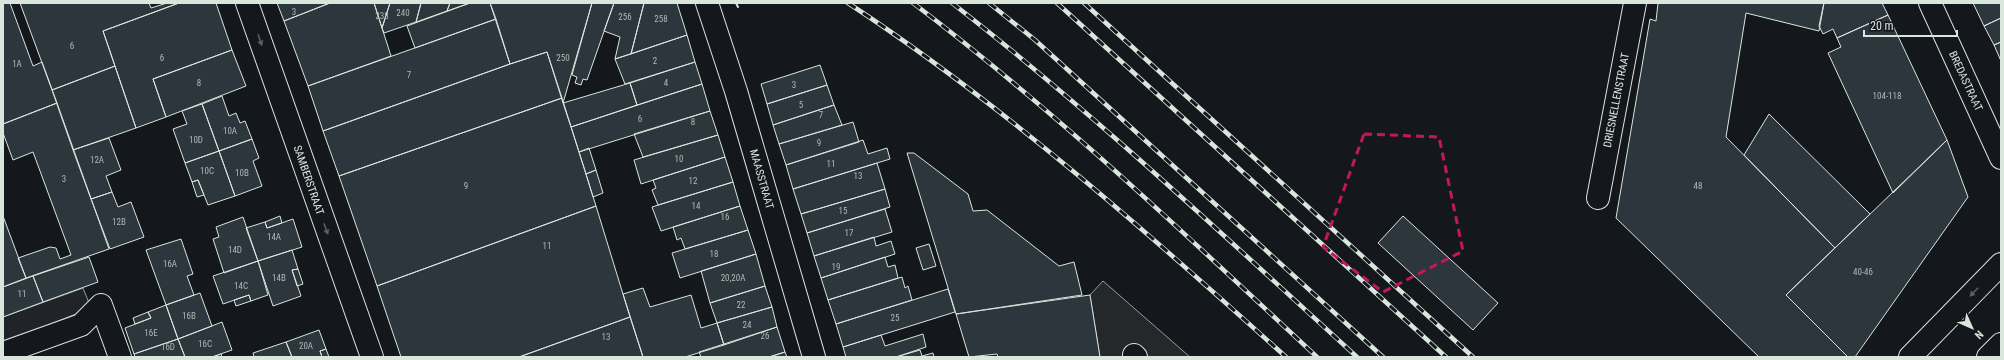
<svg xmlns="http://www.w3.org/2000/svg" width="2004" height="360" font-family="'Roboto Condensed',sans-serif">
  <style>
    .green { fill: #202428; stroke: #939e99 }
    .parking { fill: #24282b; stroke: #939e99 }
    .building { fill: #2c363c; stroke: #d8e6dc }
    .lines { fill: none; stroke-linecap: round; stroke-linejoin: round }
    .minor-casing { stroke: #d8e6dc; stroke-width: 24 }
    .major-casing { stroke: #d8e6dc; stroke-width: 24 }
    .minor { stroke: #14181c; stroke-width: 22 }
    .major { stroke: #14181c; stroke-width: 22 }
    .rail-casing { stroke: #d8e6dc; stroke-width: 4.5 }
    .rail { stroke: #14181c; stroke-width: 3; stroke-dasharray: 9; stroke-linecap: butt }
    .wall { stroke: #d8e6dc; stroke-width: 2 }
    .oneway { fill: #59605f }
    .marked { fill: none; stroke: #c2185b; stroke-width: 3; stroke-dasharray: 8 5; stroke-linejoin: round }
    .labels { text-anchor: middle; stroke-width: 3; stroke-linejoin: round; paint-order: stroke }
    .number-label { font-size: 9px; fill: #adbab4 }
    .street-label { font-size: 11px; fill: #d8e6dc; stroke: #14181c }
  </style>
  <rect width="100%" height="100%" fill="#14181c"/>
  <path class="green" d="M 83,288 L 91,308 L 3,343 L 3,317 Z"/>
  <path class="parking" d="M 1103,281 L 1190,357 L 1100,357 L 1090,295 Z"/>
  <path class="building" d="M 3,3 L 10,3 L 33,66 L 42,62 L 57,103 L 3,124 Z
    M 20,3 L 149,3 L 151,8 L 167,3 L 179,3 L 103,31 L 115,66 L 52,90 Z
    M 179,3 L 216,3 L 232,50 L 153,79 L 166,117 L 136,128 L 103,31 Z
    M 277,3 L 330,3 L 284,21 Z
    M 330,3 L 374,3 L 391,56 L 308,86 L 284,21 Z
    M 374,3 L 390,3 L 382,28 Z
    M 390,3 L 421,3 L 416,22 L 384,33 L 382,28 Z
    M 421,3 L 450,3 L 447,11 L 416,22 Z
    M 450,3 L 470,3 L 447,11 Z
    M 470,3 L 490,3 L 496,19 L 415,48 L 407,26 Z
    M 490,3 L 592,3 L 563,103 L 547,52 L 510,64 Z
    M 592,3 L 614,3 L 587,80 L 583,79 L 581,85 L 575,83 L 577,77 L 572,75 Z
    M 614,3 L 644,3 L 631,54 L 615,59 L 620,37 L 604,31 Z
    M 644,3 L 677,3 L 687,35 L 631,54 Z
    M 1658,3 L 1824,3 L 1819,31 L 1746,13 L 1726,137 L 1835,248 L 1786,295 L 1848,357 L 1759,357 L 1616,218 L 1650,19 L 1656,21 Z
    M 1824,3 L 1882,3 L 1888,15 L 1837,38 L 1833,29 L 1823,34 L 1819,26 Z
    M 1973,3 L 2001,3 L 2001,18 L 1984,26 Z
    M 1888,15 L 1947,140 L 1893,193 L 1828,53 L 1841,47 L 1837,38 Z
    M 2001,18 L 2001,42 L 1994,45 L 1984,26 Z
    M 496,19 L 510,64 L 323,131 L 308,86 Z
    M 687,35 L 695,62 L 625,84 L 615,59 Z
    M 2001,42 L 2001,61 L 1994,45 Z
    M 232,50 L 246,86 L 166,117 L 153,79 Z
    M 547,52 L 562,98 L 339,176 L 323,131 L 510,64 Z
    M 695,62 L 702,84 L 637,105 L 630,83 Z
    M 820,65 L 827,85 L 767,104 L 761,84 Z
    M 115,66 L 136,128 L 73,150 L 52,90 Z
    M 630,83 L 637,105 L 571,127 L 563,103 Z
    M 702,84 L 710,111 L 579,152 L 571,127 Z
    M 827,85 L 834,105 L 773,125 L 767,104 Z
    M 222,96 L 229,116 L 236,113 L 240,123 L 245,121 L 252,139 L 219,151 L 202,104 Z
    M 562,98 L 596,206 L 377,286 L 339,176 Z
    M 57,103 L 109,249 L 26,278 L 18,258 L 50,247 L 56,248 L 60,259 L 71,255 L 33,152 L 13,160 L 3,133 L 3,124 Z
    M 202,104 L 219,151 L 185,163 L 173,129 L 187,124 L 182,111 Z
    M 834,105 L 842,125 L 779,144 L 773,125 Z
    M 710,111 L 718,135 L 643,157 L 634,134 Z
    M 1769,114 L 1870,214 L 1835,248 L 1744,155 Z
    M 853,122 L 859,142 L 786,165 L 779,144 Z
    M 718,135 L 725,157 L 641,184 L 634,160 Z
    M 109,138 L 121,170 L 106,176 L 112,192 L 91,199 L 73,150 Z
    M 252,139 L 259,158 L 253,161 L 262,186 L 235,196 L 219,151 Z
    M 863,140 L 868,154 L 887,148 L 890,159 L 793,189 L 786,165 Z
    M 1947,140 L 1968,197 L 1855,357 L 1848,357 L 1786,295 Z
    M 589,148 L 596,170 L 586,174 L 579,152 Z
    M 219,151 L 235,196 L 208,205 L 198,180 L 192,182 L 185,163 Z
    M 907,153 L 914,153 L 968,194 L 973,211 L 987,210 L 1059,266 L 1074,262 L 1082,295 L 956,314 Z
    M 725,157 L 733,182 L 658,205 L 652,190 L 656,188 L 653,180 Z
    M 877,163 L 885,189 L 801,214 L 793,189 Z
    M 596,170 L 603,193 L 593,197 L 586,174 Z
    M 198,180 L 204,195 L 197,197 L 192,182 Z
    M 733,182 L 740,206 L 661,231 L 652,207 Z
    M 885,189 L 890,207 L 807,233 L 801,214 Z
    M 112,192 L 118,207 L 131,202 L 144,237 L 110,249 L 91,199 Z
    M 596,206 L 630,317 L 519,357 L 401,357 L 377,286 Z
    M 740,206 L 748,230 L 685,249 L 681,238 L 677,240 L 673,227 Z
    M 885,209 L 892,232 L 814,256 L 807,233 Z
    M 3,216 L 26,278 L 3,287 Z
    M 280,216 L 282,223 L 267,228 L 265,222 Z
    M 1403,216 L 1498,303 L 1473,330 L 1378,243 Z
    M 243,217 L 258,261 L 224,273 L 213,239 L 219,237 L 216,227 Z
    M 293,219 L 302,247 L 258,261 L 246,228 L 265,222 L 267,228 Z
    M 748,230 L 756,254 L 680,278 L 672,253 Z
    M 874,237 L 876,246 L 891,241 L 895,254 L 821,278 L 814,256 Z
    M 181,239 L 193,274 L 187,276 L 194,295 L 166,305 L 146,250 Z
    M 929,244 L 936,266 L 923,270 L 916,248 Z
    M 292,250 L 298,269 L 292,270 L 301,296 L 273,306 L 258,261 Z
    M 756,254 L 765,286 L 710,303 L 701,271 Z
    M 89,257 L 98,282 L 43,302 L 33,276 Z
    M 885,257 L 888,267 L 895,265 L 898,278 L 828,300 L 821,278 Z
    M 258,261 L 268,295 L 251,301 L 249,295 L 223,304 L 213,276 Z
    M 298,269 L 303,284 L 297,286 L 292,270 Z
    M 33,276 L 43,302 L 3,317 L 3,287 Z
    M 902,277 L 905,288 L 908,286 L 912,300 L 836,324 L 828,300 Z
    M 765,286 L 772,307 L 717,323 L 710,303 Z
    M 643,288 L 650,307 L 691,295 L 701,328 L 717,323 L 724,345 L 685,357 L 643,357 L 623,294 Z
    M 948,289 L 955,312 L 843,347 L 836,324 Z
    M 200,293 L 212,326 L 178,339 L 166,305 Z
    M 249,295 L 251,301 L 236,306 L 234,300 Z
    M 1090,295 L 1100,357 L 998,357 L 997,354 L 969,357 L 956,314 Z
    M 166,305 L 178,339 L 134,354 L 125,328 L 151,318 L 148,312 Z
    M 772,307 L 777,327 L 724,345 L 717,323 Z
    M 148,312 L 151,318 L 135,324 L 133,318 Z
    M 630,317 L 643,357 L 519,357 Z
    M 222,322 L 232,350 L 212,357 L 185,357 L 178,339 Z
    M 777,327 L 785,352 L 769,357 L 701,357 L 699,352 Z
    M 319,330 L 326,349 L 320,351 L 322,357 L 292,357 L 286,342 Z
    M 923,334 L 926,347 L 896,357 L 846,357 L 843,347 L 881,335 L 885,346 Z
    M 178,339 L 185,357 L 135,357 L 134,354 Z
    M 286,342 L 292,357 L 254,357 L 253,353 Z
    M 326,349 L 329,357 L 322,357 L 320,351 Z
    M 920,350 L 922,356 L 933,353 L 934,357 L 896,357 Z
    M 785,352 L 787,357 L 769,357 Z
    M 221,354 L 222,357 L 212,357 Z"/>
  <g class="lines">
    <g class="minor-casing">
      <path id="minor" d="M 247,3 L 372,357
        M 707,3 L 736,91 L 814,357
        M 1930,3 L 2001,158
        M 1598,198 L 1635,3
        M 3,353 L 81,325 L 101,305 L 120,357
        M 1134,355 L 1136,357"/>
    </g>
    <g class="major-casing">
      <path id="major" d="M 1910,357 L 2001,264
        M 1988,357 L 2001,344"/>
    </g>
    <use href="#minor" class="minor"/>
    <use href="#major" class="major"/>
    <g class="rail-casing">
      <path id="rail" d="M 848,3 C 1005,106 1147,232 1286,357
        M 913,3 C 1056,111 1186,235 1317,357
        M 952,3 C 1094,113 1225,237 1357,357
        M 989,3 L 1035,40 L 1383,357
        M 1057,3 L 1446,357
        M 1084,3 L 1473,357"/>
    </g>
    <use href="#rail" class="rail"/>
    <path class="wall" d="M 736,3 L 738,7"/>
  </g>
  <defs><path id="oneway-solid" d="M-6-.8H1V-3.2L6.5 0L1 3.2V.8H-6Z"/></defs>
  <g class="oneway">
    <use href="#oneway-solid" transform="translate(260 40) rotate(71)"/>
    <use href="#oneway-solid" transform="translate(326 229) rotate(70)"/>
    <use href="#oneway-solid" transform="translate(1974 292) rotate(134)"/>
  </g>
  <path class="marked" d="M 1364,134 L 1439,137 L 1463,251 L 1383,292 L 1323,247 Z"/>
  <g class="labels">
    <g class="number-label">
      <text x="294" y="15">3</text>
      <text x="403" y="16">240</text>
      <text x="382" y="19">238</text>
      <text x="625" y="20">256</text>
      <text x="661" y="22">258</text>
      <text x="72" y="49">6</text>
      <text x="162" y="61">6</text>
      <text x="563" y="61">250</text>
      <text x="655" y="64">2</text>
      <text x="17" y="67">1A</text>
      <text x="409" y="78">7</text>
      <text x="199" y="86">8</text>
      <text x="666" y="86">4</text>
      <text x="794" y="88">3</text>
      <text x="1887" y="99">104-118</text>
      <text x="801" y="108">5</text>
      <text x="821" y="118">7</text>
      <text x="640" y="122">6</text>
      <text x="693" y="125">8</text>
      <text x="230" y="134">10A</text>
      <text x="196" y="143">10D</text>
      <text x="819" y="146">9</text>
      <text x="679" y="162">10</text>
      <text x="97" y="163">12A</text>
      <text x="831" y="167">11</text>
      <text x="207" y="174">10C</text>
      <text x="242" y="176">10B</text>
      <text x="858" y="179">13</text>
      <text x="64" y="182">3</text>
      <text x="693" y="184">12</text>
      <text x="466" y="189">9</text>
      <text x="1698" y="189">48</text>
      <text x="696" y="209">14</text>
      <text x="843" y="214">15</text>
      <text x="725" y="220">16</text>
      <text x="119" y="225">12B</text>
      <text x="849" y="236">17</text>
      <text x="274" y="240">14A</text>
      <text x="547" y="249">11</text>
      <text x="235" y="253">14D</text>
      <text x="714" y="257">18</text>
      <text x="170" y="267">16A</text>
      <text x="836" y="270">19</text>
      <text x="1863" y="275">40-46</text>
      <text x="279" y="281">14B</text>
      <text x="733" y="281">20,20A</text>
      <text x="241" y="289">14C</text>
      <text x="22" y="297">11</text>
      <text x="741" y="308">22</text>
      <text x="189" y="319">16B</text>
      <text x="895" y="321">25</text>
      <text x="747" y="328">24</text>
      <text x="151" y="336">16E</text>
      <text x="765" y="339">26</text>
      <text x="606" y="340">13</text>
      <text x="205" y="347">16C</text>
      <text x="306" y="349">20A</text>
      <text x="168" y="350">16D</text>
    </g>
    <g class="street-label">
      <text transform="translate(1966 81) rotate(65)" y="4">BREDASTRAAT</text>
      <text transform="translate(1616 100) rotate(-79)" y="4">DRIESNELLENSTRAAT</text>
      <text transform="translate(762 179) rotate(74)" y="4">MAASSTRAAT</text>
      <text transform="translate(309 180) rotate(71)" y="4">SAMBERSTRAAT</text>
    </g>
  </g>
  <rect width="2004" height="360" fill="none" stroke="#d8e6dc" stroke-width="8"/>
  <g transform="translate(1972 328) rotate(135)" stroke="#14181c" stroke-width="3" paint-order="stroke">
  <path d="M0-3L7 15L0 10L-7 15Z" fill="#d8e6dc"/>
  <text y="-6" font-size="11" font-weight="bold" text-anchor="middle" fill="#d8e6dc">N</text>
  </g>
  <path d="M1864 30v6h93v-6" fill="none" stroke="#d8e6dc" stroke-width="2"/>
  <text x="1870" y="30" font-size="12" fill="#d8e6dc" stroke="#14181c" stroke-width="3" paint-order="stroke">20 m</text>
</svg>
